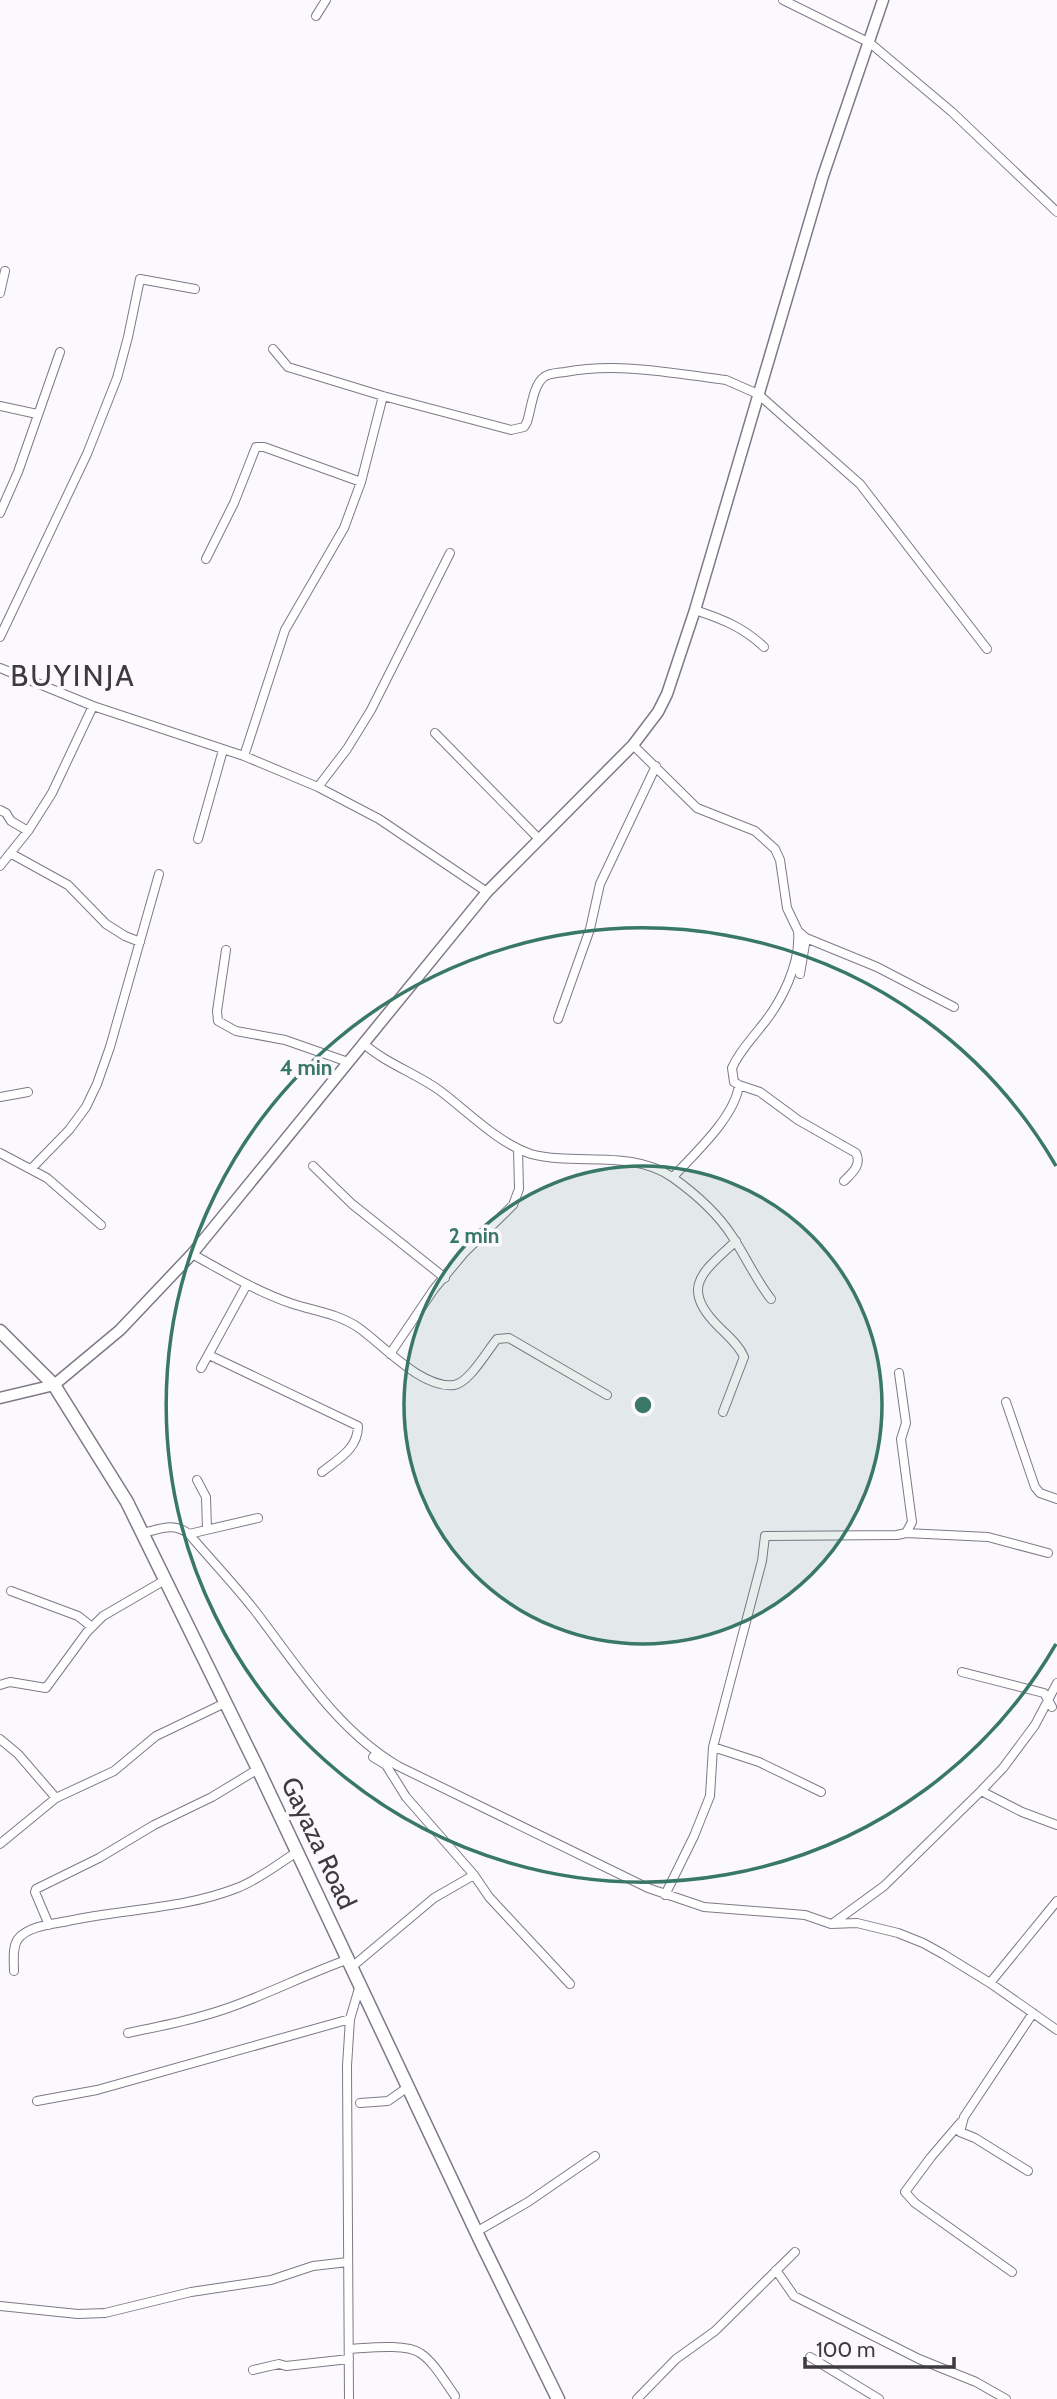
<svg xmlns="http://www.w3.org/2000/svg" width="1057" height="2399" font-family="Cabin,sans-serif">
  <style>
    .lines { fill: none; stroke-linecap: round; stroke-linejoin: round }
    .street-casing { stroke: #807887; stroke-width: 10 }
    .secondary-casing { stroke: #807887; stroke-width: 13 }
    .primary-casing { stroke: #807887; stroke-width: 15 }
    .street { stroke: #fff; stroke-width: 8 }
    .secondary { stroke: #fff; stroke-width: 10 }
    .primary { stroke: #fff; stroke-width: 12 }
    .ring { fill: none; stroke: #397865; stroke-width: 3.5 }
    .labels { text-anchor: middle; stroke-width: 7; stroke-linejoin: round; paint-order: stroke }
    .street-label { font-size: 26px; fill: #3d3a40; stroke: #fbf9fd }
    .quarter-label { font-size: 30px; letter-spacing: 2px; fill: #3d3a40; stroke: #fbf9fd }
    .centre { fill: #397865; stroke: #fbf9fd; stroke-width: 3.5 }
    .ring-label { font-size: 21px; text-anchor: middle; font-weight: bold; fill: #397865; stroke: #fbf9fd; stroke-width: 7; stroke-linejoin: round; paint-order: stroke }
  </style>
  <rect width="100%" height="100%" fill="#fbf9fd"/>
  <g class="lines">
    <g class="street-casing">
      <path id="street" d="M 783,0 L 870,43 L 952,112 L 1057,212
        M 316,16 L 326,0
        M 0,293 L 5,271
        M 273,349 L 288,367 L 383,396 L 511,430 L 524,427 L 527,422 C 531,410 533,385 544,377 C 549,373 558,373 565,372 C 618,362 672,373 726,380 L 758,394 L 860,484 L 987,649
        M 0,406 L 37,414
        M 0,513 L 18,472 L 60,352
        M 206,559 L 234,503 L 256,447 L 264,447 L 361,482
        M 695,610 C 722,619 743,627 764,647
        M 0,637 L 87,454 L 117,378 L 128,337 L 140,279 L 195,289
        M 0,668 L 93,706 L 244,756 L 318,787 L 379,819 L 487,892
        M 435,733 L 540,840
        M 633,745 L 697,808 L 755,831 L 775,849 L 780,860 L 787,908 L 798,931 L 806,938 L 877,967 L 954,1007
        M 244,756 L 285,630 L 344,528 L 361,482 L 383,396
        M 318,787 L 347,749 L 371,710 L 450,553
        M 0,810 L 6,813 L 11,821 L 28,831
        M 198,839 L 223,750
        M 10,853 L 68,885 L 106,924 L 125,936 L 140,942
        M 0,866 L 28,831 L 52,793 L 93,706
        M 226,950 L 217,1011 L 218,1021 L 236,1031 L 285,1040 L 348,1062
        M 800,974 L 806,938
        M 558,1019 L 590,929 L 600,884 L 656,766
        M 363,1043 C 385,1063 415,1073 439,1090 C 466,1110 499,1144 531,1154 C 576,1166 631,1149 672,1177 C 693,1192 718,1214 732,1236 C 746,1257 756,1280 771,1299
        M 739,1085 L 760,1092 L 798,1120 L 856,1153 C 862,1165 852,1173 844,1181
        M 0,1097 L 28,1092
        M 0,1153 L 47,1178 L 101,1225
        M 313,1166 L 352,1204 L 445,1278
        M 31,1169 L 69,1130 L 86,1107 L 97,1084 L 110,1047 L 159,874
        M 673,1177 C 694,1154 735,1117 739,1085 L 734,1082 L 732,1068 C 739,1052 750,1041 760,1028 C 781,1003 801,964 798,931
        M 192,1254 C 225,1272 257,1292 293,1304 C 315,1311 339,1314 359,1328 C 383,1345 422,1389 454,1385 C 469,1383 487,1351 497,1339 L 509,1338 L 607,1395
        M 390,1354 L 434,1289 L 464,1253 L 513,1205 L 519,1189 L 518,1149
        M 209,1355 L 358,1426 C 358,1449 338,1459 322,1472
        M 201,1368 L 247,1284
        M 1006,1402 L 1035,1487 L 1040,1493 L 1057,1499
        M 723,1412 L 744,1357 C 739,1345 728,1336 719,1327 C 678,1287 704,1271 736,1241
        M 197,1480 L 206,1497 L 207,1529
        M 143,1533 C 160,1529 174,1522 189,1534 C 211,1560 235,1585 256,1612 C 298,1667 337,1730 398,1766 L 648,1888 L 704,1907 L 805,1915 L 831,1924 L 857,1923 L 898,1933 L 923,1943 L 943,1954 L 990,1983 L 1057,2030
        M 906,1533 L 988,1537 L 1048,1553
        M 189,1534 L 258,1518
        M 11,1591 L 78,1616 L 92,1627
        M 962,1672 L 1044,1693 L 1052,1707
        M 0,1685 L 10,1682 L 46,1688 L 87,1632 L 103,1616 L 165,1580
        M 0,1739 L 18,1754 L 56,1798
        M 713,1747 L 759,1762 L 821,1792
        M 373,1757 L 386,1765 L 406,1797 L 474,1875 L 489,1897 L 570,1984
        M 981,1791 L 1022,1812 L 1057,1825
        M 0,1844 L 56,1798 L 114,1771 L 156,1736 L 225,1703
        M 665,1895 L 694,1836 L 710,1796 L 713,1747 L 762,1561 L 765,1536 L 897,1535 L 906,1533 L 912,1522 L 901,1439 L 906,1423 L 899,1373
        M 832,1924 L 884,1886 L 981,1791 L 1003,1768 L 1035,1725 L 1057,1683
        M 49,1925 L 35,1892 L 36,1889 L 99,1858 L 154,1825 L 212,1797 L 258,1769
        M 353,1966 L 434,1898 L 474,1875
        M 14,1971 C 14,1962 12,1947 18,1939 C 28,1926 53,1924 68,1921 C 123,1909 184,1909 237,1888 C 258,1880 278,1864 297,1852
        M 990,1983 L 1057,1901
        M 128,2033 C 165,2025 203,2018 239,2004 C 276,1990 312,1972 349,1959
        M 37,2101 L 97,2090 L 350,2019
        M 360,2103 L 388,2101 L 408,2087
        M 961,2122 L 931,2157 L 905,2192 L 915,2203 L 1012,2272
        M 1028,2171 L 975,2138 L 960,2132 L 964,2117 L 1033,2013
        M 476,2232 L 528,2202 L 595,2156
        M 776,2270 L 794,2296 L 919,2359 L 976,2382 L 1006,2399
        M 0,2306 L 78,2314 L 105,2313 L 191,2292 L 271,2280 L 313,2266 L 348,2262
        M 349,2349 C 367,2348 406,2343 420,2353 C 434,2362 445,2382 455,2396
        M 810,2357 L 879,2399
        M 253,2370 L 279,2364 L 286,2366 L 349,2359
        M 349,2399 L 347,2066 L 350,2019 L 360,1985
        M 637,2399 L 676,2359 L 715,2331 L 795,2252"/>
    </g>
    <g class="secondary-casing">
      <path id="secondary" d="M 0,1398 L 54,1385 L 120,1330 L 192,1254 L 487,892 L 633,745 L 658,712 L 667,694 L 695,610 L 823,176 L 883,0"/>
    </g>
    <g class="primary-casing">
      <path id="primary" d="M 0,1331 L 54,1385 L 127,1502 L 258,1769 L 481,2242 L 558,2399"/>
    </g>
    <use href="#street" class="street"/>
    <use href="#secondary" class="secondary"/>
    <use href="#primary" class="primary"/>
  </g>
  <circle cx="643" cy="1405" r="239" fill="#397865" fill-opacity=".12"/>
  <g class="ring">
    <circle cx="643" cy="1405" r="239"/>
    <path d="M1056 1644A477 477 0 1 1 1056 1166"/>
  </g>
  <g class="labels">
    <g class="street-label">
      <text transform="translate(319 1843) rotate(65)" y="9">Gayaza Road</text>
    </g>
    <g class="quarter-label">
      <text x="73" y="686">BUYINJA</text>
    </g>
  </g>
  <circle cx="643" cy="1405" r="10" class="centre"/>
  <g class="ring-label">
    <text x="306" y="1075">4 min</text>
    <text x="474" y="1243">2 min</text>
  </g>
  <path d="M805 2357v10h149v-10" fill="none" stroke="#3d3a40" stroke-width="3.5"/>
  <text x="816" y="2357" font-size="21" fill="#3d3a40" stroke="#fbf9fd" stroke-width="5" paint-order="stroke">100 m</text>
</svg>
